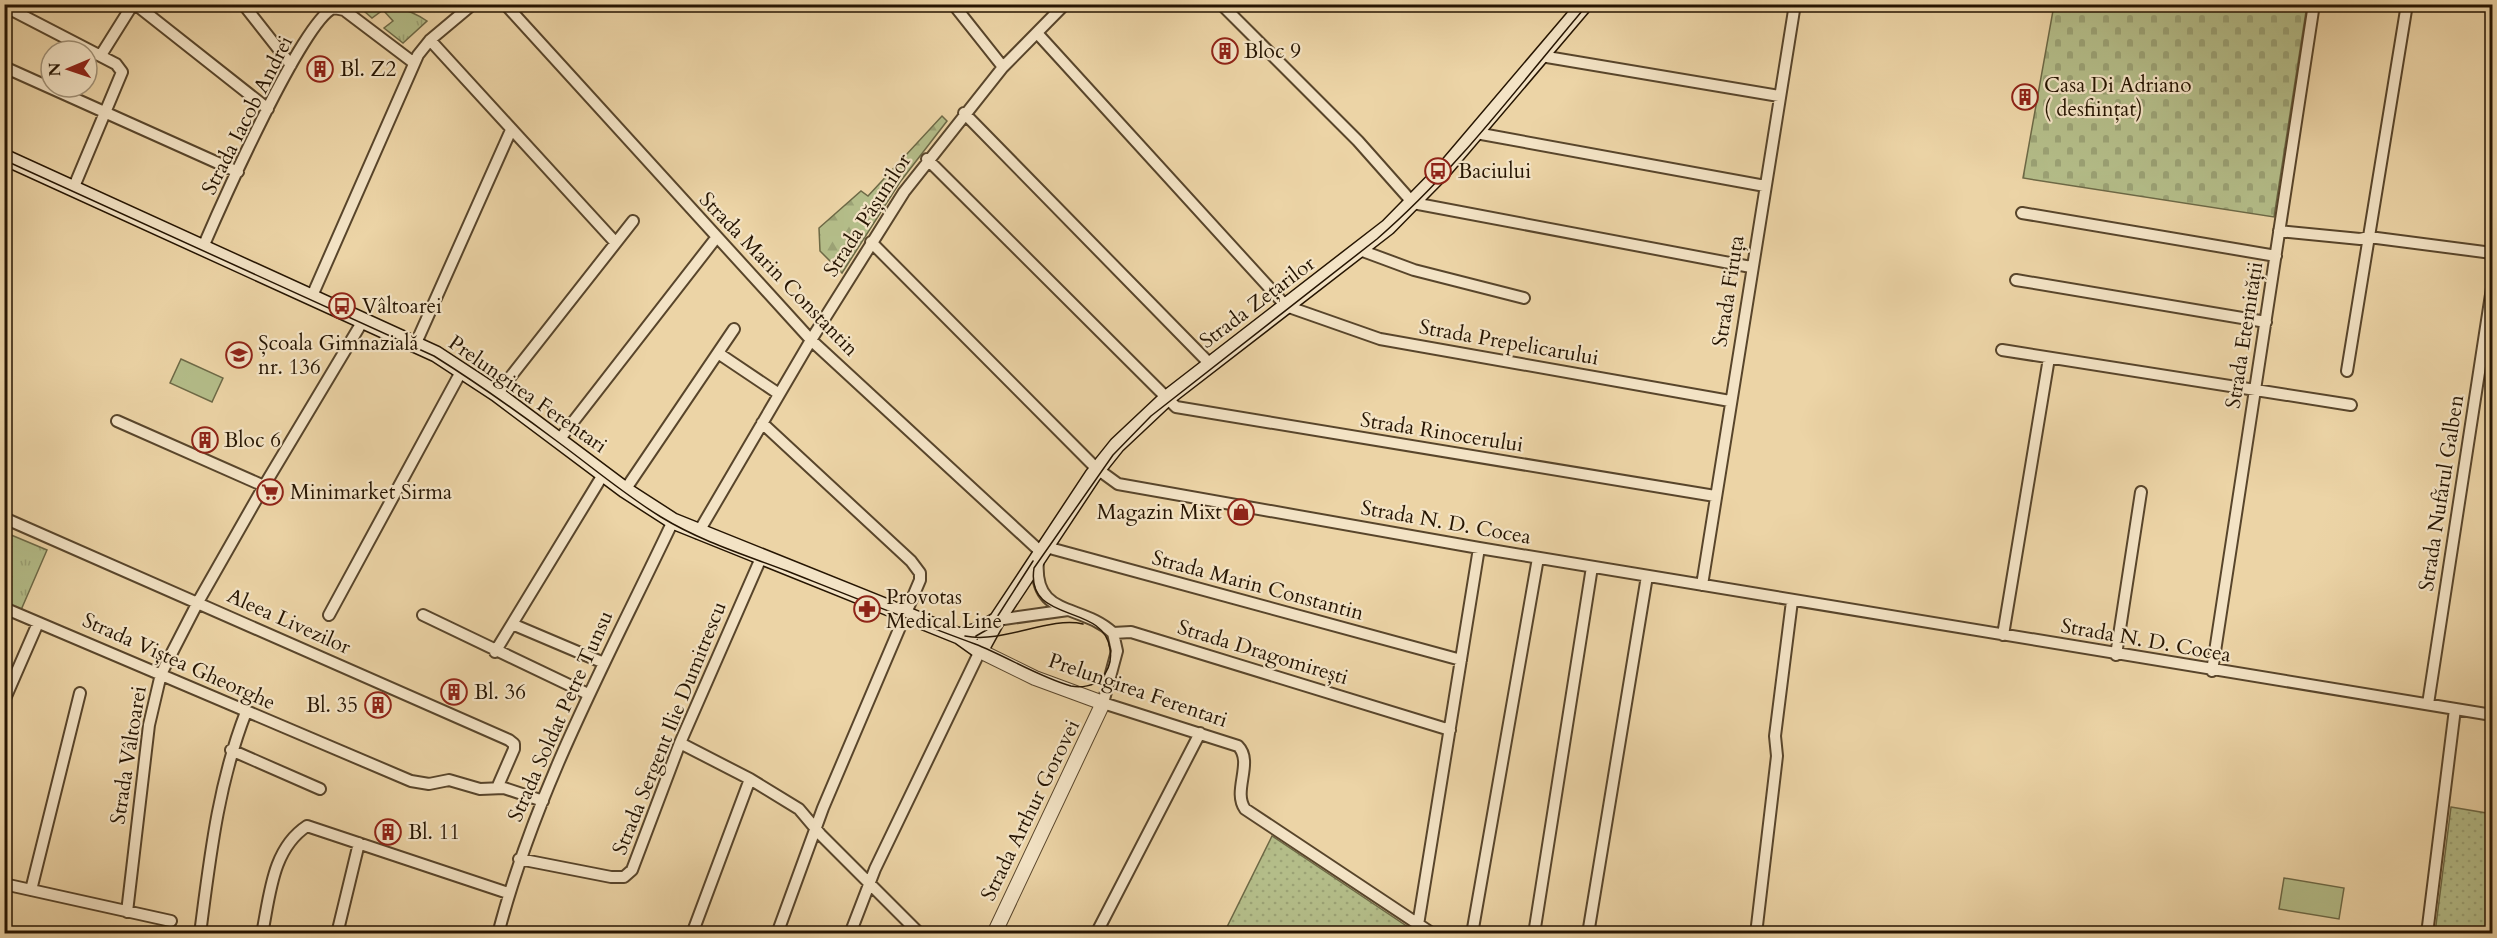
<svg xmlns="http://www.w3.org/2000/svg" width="2497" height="938" font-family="Cardo,serif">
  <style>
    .grass { fill: url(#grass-dots); stroke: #6d6946; stroke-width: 1.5 }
    .forest { fill: url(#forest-firs); stroke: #6d6946; stroke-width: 1.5 }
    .cemetery { fill: url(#cemetery-stones); stroke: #6d6946; stroke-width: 1.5 }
    .park { fill: url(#park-tufts); stroke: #6d6946; stroke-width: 1.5 }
    .pitch { fill: #b4bd89; stroke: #6d6946; stroke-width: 1.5 }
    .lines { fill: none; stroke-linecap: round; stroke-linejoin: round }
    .minor-casing { stroke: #58452b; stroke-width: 14 }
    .tertiary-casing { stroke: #58452b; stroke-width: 16 }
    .secondary-casing { stroke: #261502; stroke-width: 18 }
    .minor { stroke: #f3e3c5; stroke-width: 10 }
    .tertiary { stroke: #f3e3c5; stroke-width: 14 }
    .secondary { stroke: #f3e3c5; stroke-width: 15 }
    .tram { stroke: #261502; stroke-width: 1.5 }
    .labels { text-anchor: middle; stroke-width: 4.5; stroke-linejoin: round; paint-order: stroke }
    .poi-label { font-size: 21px; fill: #261502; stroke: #f3e3c5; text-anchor: start }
    .street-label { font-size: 21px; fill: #261502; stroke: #f3e3c5 }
  </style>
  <defs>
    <pattern id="grass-dots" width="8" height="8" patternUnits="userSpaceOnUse" patternTransform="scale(1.5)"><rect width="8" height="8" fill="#b4bd89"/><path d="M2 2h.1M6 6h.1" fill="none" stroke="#9ba275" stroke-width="1.8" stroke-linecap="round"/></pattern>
    <pattern id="forest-firs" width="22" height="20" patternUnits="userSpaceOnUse" patternTransform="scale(1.5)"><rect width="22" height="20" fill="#b4bd89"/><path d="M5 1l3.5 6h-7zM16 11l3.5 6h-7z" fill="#9ba275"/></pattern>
    <pattern id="cemetery-stones" width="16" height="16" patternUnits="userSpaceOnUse" patternTransform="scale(1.5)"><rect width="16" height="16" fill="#b4bd89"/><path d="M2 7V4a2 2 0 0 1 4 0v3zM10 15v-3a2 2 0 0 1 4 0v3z" fill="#9ba275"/></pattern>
    <pattern id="park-tufts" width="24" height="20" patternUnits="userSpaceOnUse" patternTransform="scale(1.5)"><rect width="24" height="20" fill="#b4bd89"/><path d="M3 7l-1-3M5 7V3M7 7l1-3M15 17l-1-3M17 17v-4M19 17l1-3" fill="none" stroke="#9ba275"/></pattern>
  </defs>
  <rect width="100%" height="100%" fill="#ecd4a6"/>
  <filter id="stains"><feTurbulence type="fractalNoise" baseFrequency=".00333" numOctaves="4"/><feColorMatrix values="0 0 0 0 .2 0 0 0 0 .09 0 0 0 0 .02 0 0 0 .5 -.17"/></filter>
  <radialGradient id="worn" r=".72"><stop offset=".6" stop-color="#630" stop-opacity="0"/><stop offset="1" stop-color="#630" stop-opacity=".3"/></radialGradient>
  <path class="grass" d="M 2451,807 L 2492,814 L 2492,933 L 2435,933 Z
    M 1272,836 L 1417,933 L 1224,933 Z"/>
  <path class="forest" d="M 942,116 L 947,121 L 900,182 L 842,273 L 820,251 L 819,228 L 861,191 L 868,196 Z"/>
  <path class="cemetery" d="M 2054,5 L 2307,5 L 2274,217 L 2023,178 Z"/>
  <path class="park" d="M 357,5 C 383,4 405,6 427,21 L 403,43 L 384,28 L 393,21 L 383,10 L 372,18 Z
    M 4,532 L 47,550 L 21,610 L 5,603 Z"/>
  <path class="pitch" d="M 181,359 L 223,378 L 212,402 L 170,383 Z
    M 2284,878 L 2344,888 L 2339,919 L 2279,909 Z"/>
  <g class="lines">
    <g class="minor-casing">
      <path id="minor" d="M 135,4 L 268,109
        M 243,4 L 291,65
        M 505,4 L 811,340 L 1042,553
        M 953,4 L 1003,67
        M 1221,4 L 1358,141 L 1413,203 L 1751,267
        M 4,6 L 116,64 L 122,72 L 73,189
        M 1037,33 L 1286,306 L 1380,339 L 1730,401
        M 430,40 L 615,242
        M 101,55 L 133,4
        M 1541,56 L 1779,96
        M 4,67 L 238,172
        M 964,113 L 1210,364
        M 1476,133 L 1765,186
        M 927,159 L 1176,407 L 1715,496
        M 2022,213 L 2276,256
        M 2279,231 L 2360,239 L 2369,237 L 2492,253
        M 871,242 L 1096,468 L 1118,484 L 1479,548 L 2492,715
        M 203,247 C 219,210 304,17 334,8 L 344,10 L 414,63
        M 1360,250 L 1414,270 L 1524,298
        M 2016,280 L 2266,322
        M 312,296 L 418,55 L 430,40 L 473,4
        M 416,343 L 511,130
        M 2002,350 L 2351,405
        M 718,353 L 779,394
        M 2347,371 L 2407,4
        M 497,394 L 633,221
        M 117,421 L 264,486
        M 762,423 L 911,561 L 920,573 L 920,580 L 823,808 L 777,934
        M 559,440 L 716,238
        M 625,490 L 734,329
        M 4,518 L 509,740 L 514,744 L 514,749 L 497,788
        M 698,533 L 811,340 L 904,192 L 1003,67 L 1065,4
        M 1046,547 L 1461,660
        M 1038,561 C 1033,618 1081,603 1113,633 L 1117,651 L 1103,703 L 1238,746 C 1254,762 1232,791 1245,809 L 1433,934
        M 1702,585 L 1795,4
        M 4,608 L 411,781 L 429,784 L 449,780 L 480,789 L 504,788 L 543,801
        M 329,615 L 462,370
        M 423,615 L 588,694
        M 997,620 L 1068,610
        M 512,624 L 604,663
        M 1113,633 L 1131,632 L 1450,730
        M 2003,635 L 2049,358
        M 495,652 L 604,473
        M 2116,655 L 2141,492
        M 2212,671 L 2314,4
        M 4,701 L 38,623
        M 2428,704 L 2492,288
        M 680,743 L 750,779 L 799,809 L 821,835 L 920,934
        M 231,750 L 320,789
        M 519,859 L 611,877 L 624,877 L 632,870 L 680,743 L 761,558
        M 4,884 L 171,921
        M 31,890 L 80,693
        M 127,912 L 149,725 L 161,674 L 198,602 L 264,486 L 364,319
        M 1418,925 L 1479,548
        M 200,934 C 210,857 218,784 246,712
        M 262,934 C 270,895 272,849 307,826 L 508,893
        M 337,934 L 359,843
        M 498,934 C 536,788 609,656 673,521
        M 692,934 L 750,779
        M 850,934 L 875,869 L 980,651
        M 1096,934 L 1200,733
        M 1472,934 L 1538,558
        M 1534,934 L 1592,567
        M 1588,934 L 1647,576
        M 1756,934 L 1777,756 L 1775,736 L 1792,601
        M 2427,934 L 2455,709"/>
    </g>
    <g class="tertiary-casing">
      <path id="tertiary" d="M 980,651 L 1035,678 L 1103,703 L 994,934"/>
    </g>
    <g class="secondary-casing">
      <path id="secondary" d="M 4,157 L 436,354 L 497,394 L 625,490 L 673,521 L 959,636 L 980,651 L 997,620 L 1093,475 L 1117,445 L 1167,398 L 1388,227 L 1443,171 L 1585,4
        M 959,636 L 981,630 L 997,620"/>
    </g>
    <use href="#minor" class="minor"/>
    <use href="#tertiary" class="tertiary"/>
    <use href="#secondary" class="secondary"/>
    <path class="tram" d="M 4,160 L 434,356 C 477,383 518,412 558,442 C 592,467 625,495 661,517 C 700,541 745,555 787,571 C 850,596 912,621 975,644 C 1006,656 1039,677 1071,686 C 1081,688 1094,686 1101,679 C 1108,671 1112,660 1110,649 C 1104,602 1025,625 1034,568 L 1113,455 L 1151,416 L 1377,239 C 1456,171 1520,84 1588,4
      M 965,636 C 1003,644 1049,616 1083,624
      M 976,636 L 990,628 L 1033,561"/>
  </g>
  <defs>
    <g id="building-ring" transform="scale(1.35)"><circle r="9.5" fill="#f3e3c5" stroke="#8f2418" stroke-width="1.5"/><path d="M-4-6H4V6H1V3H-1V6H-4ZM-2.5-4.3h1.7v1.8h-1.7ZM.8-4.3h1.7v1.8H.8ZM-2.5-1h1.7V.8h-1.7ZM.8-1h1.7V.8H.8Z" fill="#8f2418"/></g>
    <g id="bus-ring" transform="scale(1.35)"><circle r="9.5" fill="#f3e3c5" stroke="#8f2418" stroke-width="1.5"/><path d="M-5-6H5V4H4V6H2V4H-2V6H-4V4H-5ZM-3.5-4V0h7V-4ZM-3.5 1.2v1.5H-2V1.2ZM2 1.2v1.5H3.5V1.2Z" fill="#8f2418"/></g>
    <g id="school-ring" transform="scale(1.35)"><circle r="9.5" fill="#f3e3c5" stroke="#8f2418" stroke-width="1.5"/><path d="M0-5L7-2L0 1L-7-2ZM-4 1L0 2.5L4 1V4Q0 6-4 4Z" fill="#8f2418"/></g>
    <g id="supermarket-ring" transform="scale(1.35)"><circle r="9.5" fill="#f3e3c5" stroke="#8f2418" stroke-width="1.5"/><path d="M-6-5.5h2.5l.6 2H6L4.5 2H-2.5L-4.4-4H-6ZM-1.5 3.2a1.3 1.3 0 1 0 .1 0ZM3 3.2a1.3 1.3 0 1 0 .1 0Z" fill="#8f2418"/></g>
    <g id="shop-ring" transform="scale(1.35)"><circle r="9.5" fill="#f3e3c5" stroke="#8f2418" stroke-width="1.5"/><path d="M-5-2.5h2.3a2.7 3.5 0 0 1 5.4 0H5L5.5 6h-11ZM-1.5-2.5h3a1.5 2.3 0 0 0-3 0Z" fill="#8f2418"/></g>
    <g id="pharmacy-ring" transform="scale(1.35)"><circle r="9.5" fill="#f3e3c5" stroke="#8f2418" stroke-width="1.5"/><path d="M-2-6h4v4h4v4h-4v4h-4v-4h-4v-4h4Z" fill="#8f2418"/></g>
  </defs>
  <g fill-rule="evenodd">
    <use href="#building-ring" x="1225" y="51"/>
    <use href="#building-ring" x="320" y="69"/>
    <use href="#building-ring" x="2025" y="97"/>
    <use href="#bus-ring" x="1438" y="171"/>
    <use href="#bus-ring" x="342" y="306"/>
    <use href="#school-ring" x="239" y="355"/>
    <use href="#building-ring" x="205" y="440"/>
    <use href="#supermarket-ring" x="270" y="492"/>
    <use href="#shop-ring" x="1241" y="512"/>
    <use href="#pharmacy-ring" x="867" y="609"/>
    <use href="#building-ring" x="454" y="692"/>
    <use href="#building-ring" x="378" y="705"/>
    <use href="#building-ring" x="388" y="832"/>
  </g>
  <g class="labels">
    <g class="poi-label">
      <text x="1244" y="58">Bloc 9</text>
      <text x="340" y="76">Bl. Z2</text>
      <text x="2044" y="92">Casa Di Adriano<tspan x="2044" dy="24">( desființat)</tspan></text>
      <text x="1458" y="178">Baciului</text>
      <text x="362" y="313">Vâltoarei</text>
      <text x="258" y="350">Școala Gimnazială<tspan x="258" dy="24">nr. 136</tspan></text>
      <text x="224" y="447">Bloc 6</text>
      <text x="290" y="499">Minimarket Sirma</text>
      <text x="1222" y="519" text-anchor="end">Magazin Mixt</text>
      <text x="886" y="604">Provotas<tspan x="886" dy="24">Medical Line</tspan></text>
      <text x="474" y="699">Bl. 36</text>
      <text x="358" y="712" text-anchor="end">Bl. 35</text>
      <text x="408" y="839">Bl. 11</text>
    </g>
    <g class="street-label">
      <text transform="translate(247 115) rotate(-63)" y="7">Strada Iacob Andrei</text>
      <text transform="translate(867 215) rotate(-57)" y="7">Strada Pășunilor</text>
      <text transform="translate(779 274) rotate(46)" y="7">Strada Marin Constantin</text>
      <text transform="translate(1728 291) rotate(-81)" y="7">Strada Firuța</text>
      <text transform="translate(1257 302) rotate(-37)" y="7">Strada Zețarilor</text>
      <text transform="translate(2244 335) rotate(-81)" y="7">Strada Eternității</text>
      <text transform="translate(1509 342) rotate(10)" y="7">Strada Prepelicarului</text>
      <text transform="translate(528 394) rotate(35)" y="7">Prelungirea Ferentari</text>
      <text transform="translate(1442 432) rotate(9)" y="7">Strada Rinocerului</text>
      <text transform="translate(2441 493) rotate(-81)" y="7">Strada Nufărul Galben</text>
      <text transform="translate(1446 522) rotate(10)" y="7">Strada N. D. Cocea</text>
      <text transform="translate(1258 585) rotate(15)" y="7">Strada Marin Constantin</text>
      <text transform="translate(289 621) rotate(24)" y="7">Aleea Livezilor</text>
      <text transform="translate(2146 640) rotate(10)" y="7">Strada N. D. Cocea</text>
      <text transform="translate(1263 652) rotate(17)" y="7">Strada Dragomirești</text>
      <text transform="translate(179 661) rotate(24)" y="7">Strada Viștea Gheorghe</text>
      <text transform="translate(1138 690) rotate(19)" y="7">Prelungirea Ferentari</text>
      <text transform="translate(560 716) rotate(-66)" y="7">Strada Soldat Petre Tunsu</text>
      <text transform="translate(669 728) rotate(-68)" y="7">Strada Sergent Ilie Dumitrescu</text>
      <text transform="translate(128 755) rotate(-81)" y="7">Strada Vâltoarei</text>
      <text transform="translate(1030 810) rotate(-64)" y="7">Strada Arthur Gorovei</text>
    </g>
  </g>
  <rect width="2497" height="938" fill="none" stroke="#ecd4a6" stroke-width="24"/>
  <rect x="6" y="6" width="2485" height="926" fill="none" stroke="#261502" stroke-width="3"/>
  <rect x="12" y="12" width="2473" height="914" fill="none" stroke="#261502" stroke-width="1.5"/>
  <g transform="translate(69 69) rotate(268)"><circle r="28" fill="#f3e3c5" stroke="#a19177" stroke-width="1.5"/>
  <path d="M0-4.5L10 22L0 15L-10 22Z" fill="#8f2418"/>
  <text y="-9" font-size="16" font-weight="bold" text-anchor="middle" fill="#261502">N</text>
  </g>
  <rect width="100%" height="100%" filter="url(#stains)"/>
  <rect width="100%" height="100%" fill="url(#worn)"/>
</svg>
